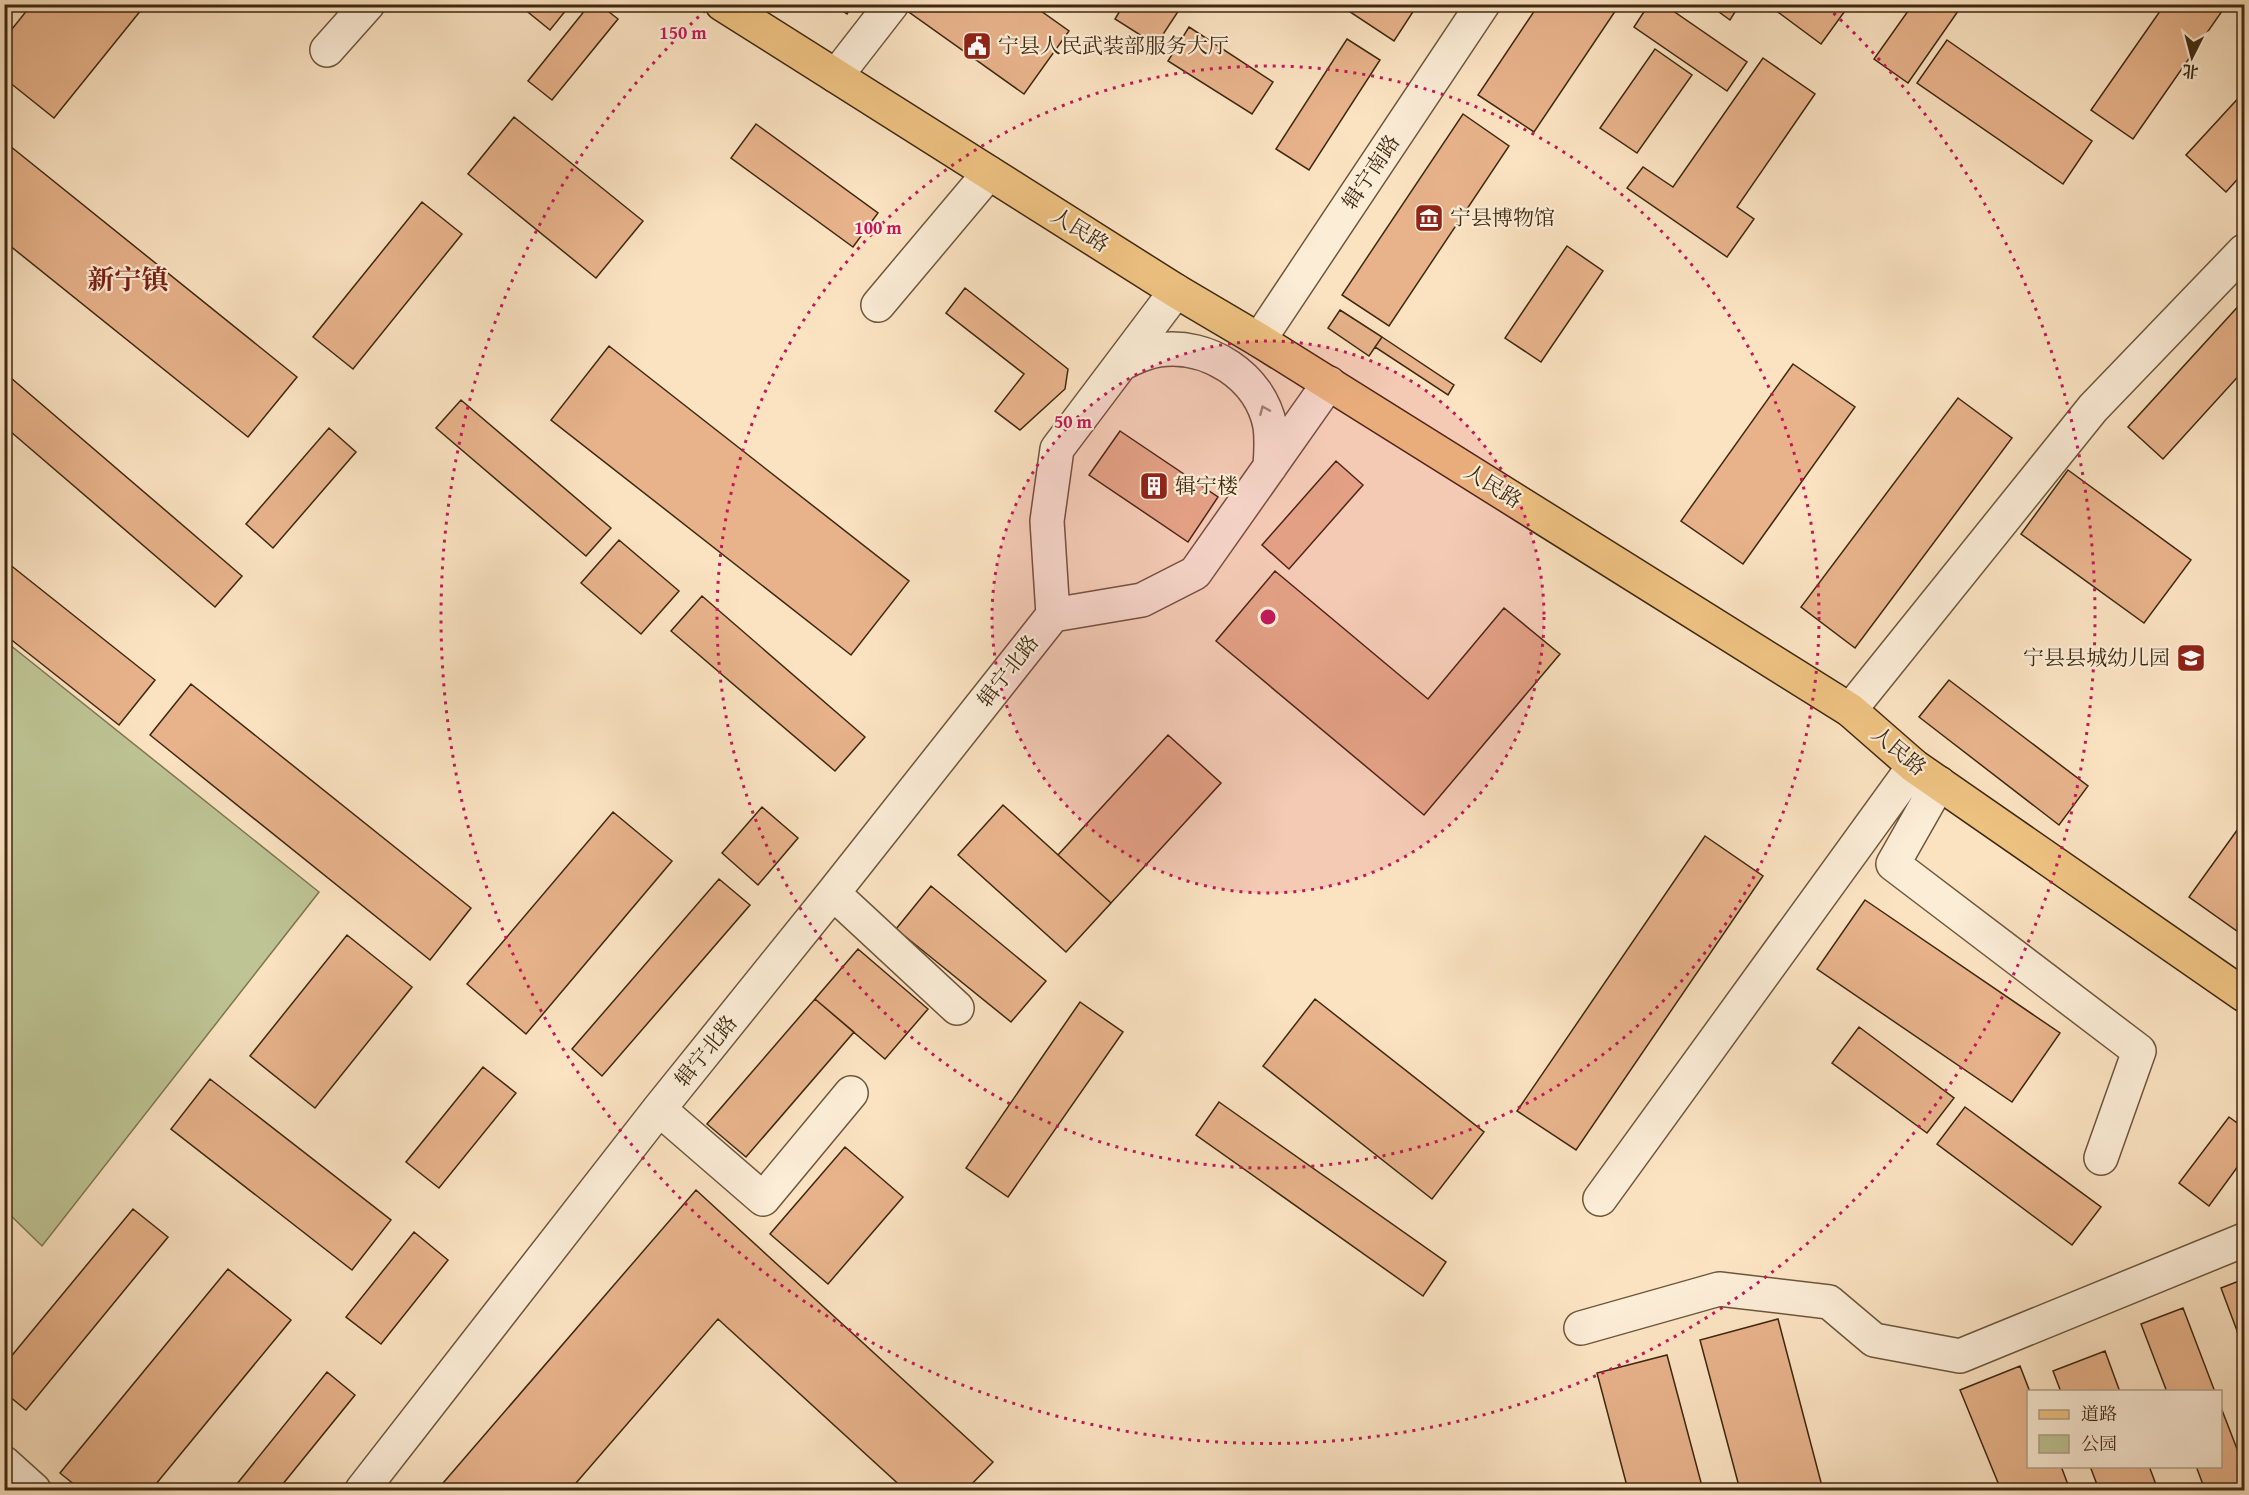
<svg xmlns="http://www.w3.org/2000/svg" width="2249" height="1495" font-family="'Gentium Book Plus','Noto Serif SC',serif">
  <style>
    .green { fill: #bec494; stroke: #7e7652; stroke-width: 1.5 }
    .building { fill: #e8b38b; stroke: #3e2810; stroke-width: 1.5 }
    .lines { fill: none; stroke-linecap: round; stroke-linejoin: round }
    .minor-casing { stroke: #6d573c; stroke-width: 36 }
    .major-casing { stroke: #3e2810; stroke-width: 36 }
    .minor { stroke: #fcedd7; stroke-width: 33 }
    .major { stroke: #eec281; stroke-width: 33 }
    .oneway { stroke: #9d8a74 }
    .ring { fill: none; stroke: #c2185b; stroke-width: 3; stroke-dasharray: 3 6 }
    .labels { text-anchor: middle; stroke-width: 4.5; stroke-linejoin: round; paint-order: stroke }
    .poi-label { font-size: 21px; fill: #3e2810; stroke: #fcedd7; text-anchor: start }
    .street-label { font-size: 21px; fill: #3e2810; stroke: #fcedd7 }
    .district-label { font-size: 27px; font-weight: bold; fill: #7a1f14; stroke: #fcedd7 }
    .centre { fill: #c2185b; stroke: #fcedd7; stroke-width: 3 }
    .ring-label { font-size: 18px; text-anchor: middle; font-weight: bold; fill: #c2185b; stroke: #fcedd7; stroke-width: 4.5; stroke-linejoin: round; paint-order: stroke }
  </style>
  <rect width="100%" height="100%" fill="#fbe3c2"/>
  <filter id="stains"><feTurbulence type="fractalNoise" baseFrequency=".00333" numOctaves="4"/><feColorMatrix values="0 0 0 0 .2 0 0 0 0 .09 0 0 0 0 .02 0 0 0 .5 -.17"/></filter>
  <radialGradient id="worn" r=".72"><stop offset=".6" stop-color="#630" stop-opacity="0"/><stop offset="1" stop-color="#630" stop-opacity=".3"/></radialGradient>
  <path class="green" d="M 5,641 L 319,892 L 42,1246 L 5,1210 Z"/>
  <path class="building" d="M 32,4 L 146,4 L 54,118 L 4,78 L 4,39 Z
    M 518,4 L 571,4 L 550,30 Z
    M 590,4 L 599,4 L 618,19 L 552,100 L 528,81 Z
    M 833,4 L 853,4 L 847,14 Z
    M 910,4 L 1031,4 L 1069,31 L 1024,94 L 906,10 Z
    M 1124,4 L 1183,4 L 1156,45 L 1115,19 Z
    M 1338,4 L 1418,4 L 1394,41 Z
    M 1539,4 L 1620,4 L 1534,132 L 1478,95 Z
    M 1649,4 L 1663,4 L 1747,62 L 1727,91 L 1634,27 Z
    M 1708,4 L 1740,4 L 1730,20 Z
    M 1773,4 L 1850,4 L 1821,44 L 1771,7 Z
    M 1913,4 L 1963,4 L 1908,83 L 1874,59 Z
    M 2165,4 L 2227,4 L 2133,139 L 2091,110 Z
    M 1189,27 L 1273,82 L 1252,114 L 1168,61 Z
    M 1347,39 L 1380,60 L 1309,170 L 1276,149 Z
    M 1947,40 L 2092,141 L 2063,184 L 1917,83 Z
    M 1655,49 L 1692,75 L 1637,153 L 1600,128 Z
    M 1763,58 L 1815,94 L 1737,207 L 1754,219 L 1727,257 L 1627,188 L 1643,167 L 1673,187 Z
    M 2244,92 L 2244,172 L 2226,192 L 2186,155 Z
    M 1463,114 L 1509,146 L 1389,326 L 1342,295 Z
    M 514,117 L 643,221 L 596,278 L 468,174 Z
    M 756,124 L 878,213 L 853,247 L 731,158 Z
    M 10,146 L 297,377 L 248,437 L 4,241 L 4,154 Z
    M 422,202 L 462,234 L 353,369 L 313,337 Z
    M 1567,246 L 1603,271 L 1541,362 L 1505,338 Z
    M 965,288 L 1068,369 L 1065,389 L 1020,430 L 995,411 L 1024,374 L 946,313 Z
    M 2244,300 L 2244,370 L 2163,459 L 2128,427 Z
    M 1340,310 L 1382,337 L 1369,356 L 1328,328 Z
    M 1382,337 L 1454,385 L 1448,395 L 1375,347 Z
    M 609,346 L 909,581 L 851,655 L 551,420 Z
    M 1793,364 L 1855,407 L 1743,564 L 1681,521 Z
    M 4,372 L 242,576 L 215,607 L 4,426 Z
    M 1958,398 L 2012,438 L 1855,648 L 1801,607 Z
    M 461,400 L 611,528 L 586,556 L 436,428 Z
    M 329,428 L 356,452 L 273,548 L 246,524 Z
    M 1120,431 L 1218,497 L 1188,542 L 1089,475 Z
    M 1336,461 L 1363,485 L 1289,569 L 1262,545 Z
    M 2068,470 L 2191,560 L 2144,623 L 2021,534 Z
    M 619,540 L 679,591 L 641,634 L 581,583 Z
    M 4,560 L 155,680 L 119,725 L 4,634 Z
    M 1275,571 L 1428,699 L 1504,608 L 1560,654 L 1424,815 L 1216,641 Z
    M 702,596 L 865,737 L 835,771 L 671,631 Z
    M 1949,680 L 2088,786 L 2059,825 L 1919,717 Z
    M 191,684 L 471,908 L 430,960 L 150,735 Z
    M 1168,735 L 1221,783 L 1111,903 L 1058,855 Z
    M 1003,805 L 1111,903 L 1066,952 L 958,855 Z
    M 762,807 L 798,838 L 758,885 L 722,853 Z
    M 613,812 L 672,861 L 526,1034 L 467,984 Z
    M 2243,822 L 2244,823 L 2244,936 L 2189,897 Z
    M 1705,836 L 1763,876 L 1576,1150 L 1517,1111 Z
    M 719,879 L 750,905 L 602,1076 L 572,1049 Z
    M 931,886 L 1046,981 L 1011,1022 L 896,929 Z
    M 1865,900 L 2060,1033 L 2012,1102 L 1817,969 Z
    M 347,935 L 412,987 L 315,1108 L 250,1056 Z
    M 858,949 L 928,1009 L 885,1059 L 815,999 Z
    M 815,999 L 854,1032 L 746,1157 L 707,1124 Z
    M 1315,999 L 1484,1132 L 1432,1199 L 1263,1066 Z
    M 1080,1002 L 1123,1032 L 1008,1197 L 966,1168 Z
    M 1859,1027 L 1954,1098 L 1927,1133 L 1832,1063 Z
    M 483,1067 L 516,1093 L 439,1188 L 406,1162 Z
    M 210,1079 L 391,1220 L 352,1270 L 171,1129 Z
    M 1219,1102 L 1446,1262 L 1423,1296 L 1196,1135 Z
    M 1965,1107 L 2101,1207 L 2072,1245 L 1937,1144 Z
    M 2229,1117 L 2244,1128 L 2244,1158 L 2209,1206 L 2179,1183 Z
    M 845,1147 L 903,1197 L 828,1284 L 770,1234 Z
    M 696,1190 L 993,1462 L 966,1490 L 905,1490 L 718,1319 L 570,1490 L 437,1490 Z
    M 133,1209 L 168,1237 L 26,1410 L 4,1392 L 4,1365 Z
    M 414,1232 L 448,1260 L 381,1344 L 346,1317 Z
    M 228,1269 L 291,1320 L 151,1490 L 81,1490 L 60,1473 Z
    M 2244,1279 L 2244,1325 L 2236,1328 L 2221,1288 Z
    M 2183,1308 L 2215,1392 L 2167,1392 L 2141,1324 Z
    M 1778,1319 L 1823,1490 L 1740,1490 L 1700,1340 Z
    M 2244,1325 L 2244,1350 L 2236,1328 Z
    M 2105,1351 L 2120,1392 L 2061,1392 L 2053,1371 Z
    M 1667,1355 L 1703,1490 L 1628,1490 L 1597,1373 Z
    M 2020,1366 L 2030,1392 L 2028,1466 L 2061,1466 L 2070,1490 L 2001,1490 L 1960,1390 Z
    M 327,1372 L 355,1395 L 278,1490 L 232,1490 Z
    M 2220,1405 L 2244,1467 L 2244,1490 L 2205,1490 L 2196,1466 L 2220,1466 Z
    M 2090,1466 L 2149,1466 L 2158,1490 L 2099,1490 Z"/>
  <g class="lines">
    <g class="minor-casing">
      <path id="minor" d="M 327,50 L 368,4
        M 836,76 L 892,4
        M 1176,291 L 1057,449 L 1047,521 L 1053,615 L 1142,600 L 1195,573 L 1329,383
        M 878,305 L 989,173
        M 1259,340 L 1483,4
        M 1121,364 C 1133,358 1145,352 1159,350 C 1208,343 1260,376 1270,426 C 1272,440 1271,453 1270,467
        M 1850,710 L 2093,408 L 2244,251
        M 1939,783 L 1893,864 L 2139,1051 L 2101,1158
        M 833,893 L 957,1008
        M 659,1109 L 763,1199 L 851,1093
        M 1600,1199 L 1914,766
        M 1581,1328 L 1719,1289 L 1829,1302 L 1874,1340 L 1960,1356 L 2244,1240
        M 4,1463 L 34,1490
        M 362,1490 L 659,1109 L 833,893 L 1053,615"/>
    </g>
    <g class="major-casing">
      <path id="major" d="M 722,4 L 1176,291 L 1259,340 L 1850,710 L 1914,766 L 2244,995"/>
    </g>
    <use href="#minor" class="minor"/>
    <use href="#major" class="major"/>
  </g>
  <defs><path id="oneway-chevron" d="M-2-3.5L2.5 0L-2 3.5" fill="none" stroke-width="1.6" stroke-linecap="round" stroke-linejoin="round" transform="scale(1.5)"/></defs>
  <use class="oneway" href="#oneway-chevron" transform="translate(1264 410) rotate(-113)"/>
  <circle cx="1268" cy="617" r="276" fill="#c2185b" fill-opacity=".12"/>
  <g class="ring">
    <circle cx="1268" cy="617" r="276"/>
    <circle cx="1268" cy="617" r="551"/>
    <path d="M1827 7A827 827 0 1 1 709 7"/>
  </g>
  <defs>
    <g id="civic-square" transform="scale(1.5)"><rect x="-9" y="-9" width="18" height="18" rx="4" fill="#8f2418" stroke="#fcedd7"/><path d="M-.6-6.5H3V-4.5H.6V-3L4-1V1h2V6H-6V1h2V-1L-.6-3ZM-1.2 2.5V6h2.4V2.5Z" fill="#fff"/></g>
    <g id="museum-square" transform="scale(1.5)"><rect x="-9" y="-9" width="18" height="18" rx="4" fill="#8f2418" stroke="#fcedd7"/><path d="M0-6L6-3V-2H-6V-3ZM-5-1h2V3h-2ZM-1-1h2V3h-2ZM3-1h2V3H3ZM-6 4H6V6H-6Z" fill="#fff"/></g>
    <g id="building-square" transform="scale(1.5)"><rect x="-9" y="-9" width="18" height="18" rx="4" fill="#8f2418" stroke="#fcedd7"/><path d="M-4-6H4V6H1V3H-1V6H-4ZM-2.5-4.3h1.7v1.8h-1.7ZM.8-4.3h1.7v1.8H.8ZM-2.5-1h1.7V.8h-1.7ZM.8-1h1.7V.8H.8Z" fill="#fff"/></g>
    <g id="school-square" transform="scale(1.5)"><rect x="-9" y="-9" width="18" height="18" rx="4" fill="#8f2418" stroke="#fcedd7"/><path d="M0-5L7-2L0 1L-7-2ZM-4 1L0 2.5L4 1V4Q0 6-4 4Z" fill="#fff"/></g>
  </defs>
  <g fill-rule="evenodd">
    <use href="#civic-square" x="977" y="46"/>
    <use href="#museum-square" x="1429" y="218"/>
    <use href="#building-square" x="1154" y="486"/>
    <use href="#school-square" x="2191" y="658"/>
  </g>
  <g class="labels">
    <g class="poi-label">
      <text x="998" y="53">宁县人民武装部服务大厅</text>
      <text x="1450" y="225">宁县博物馆</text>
      <text x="1175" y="493">辑宁楼</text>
      <text x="2170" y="665" text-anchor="end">宁县县城幼儿园</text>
    </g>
    <g class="street-label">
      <text transform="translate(1371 172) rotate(-56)" y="7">辑宁南路</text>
      <text transform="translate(1080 230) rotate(32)" y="7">人民路</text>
      <text transform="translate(1493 486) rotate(32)" y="7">人民路</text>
      <text transform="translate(1008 671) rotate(-52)" y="7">辑宁北路</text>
      <text transform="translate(1899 751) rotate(40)" y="7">人民路</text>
      <text transform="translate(706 1051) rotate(-51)" y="7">辑宁北路</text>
    </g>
    <g class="district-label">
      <text x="128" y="289">新宁镇</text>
    </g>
  </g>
  <circle cx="1268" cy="617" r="9" class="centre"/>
  <g class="ring-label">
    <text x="683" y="39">150 m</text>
    <text x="878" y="234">100 m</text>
    <text x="1073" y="428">50 m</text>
  </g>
  <rect width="2249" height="1495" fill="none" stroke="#fbe3c2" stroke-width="24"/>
  <rect x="6" y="6" width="2237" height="1483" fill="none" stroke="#3e2810" stroke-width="3"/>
  <rect x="12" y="12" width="2225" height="1471" fill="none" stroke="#3e2810" stroke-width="1.5"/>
  <rect x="2027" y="1390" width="195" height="78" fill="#fcedd7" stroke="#b09e87" stroke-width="1.5"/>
  <rect x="2039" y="1410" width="30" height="9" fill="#eec281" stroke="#b09e87" stroke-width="1.5"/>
  <text x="2081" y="1420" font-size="18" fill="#3e2810">道路</text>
  <rect x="2039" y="1435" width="30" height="18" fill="#bec494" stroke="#b09e87" stroke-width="1.5"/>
  <text x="2081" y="1450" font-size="18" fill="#3e2810">公园</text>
  <g transform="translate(2192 57) rotate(186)" stroke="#fcedd7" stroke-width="4.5" paint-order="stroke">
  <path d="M0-4.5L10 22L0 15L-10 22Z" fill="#3e2810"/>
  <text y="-9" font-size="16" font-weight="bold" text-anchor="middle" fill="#3e2810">北</text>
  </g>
  <rect width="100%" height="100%" filter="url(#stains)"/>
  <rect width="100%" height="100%" fill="url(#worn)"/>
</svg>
